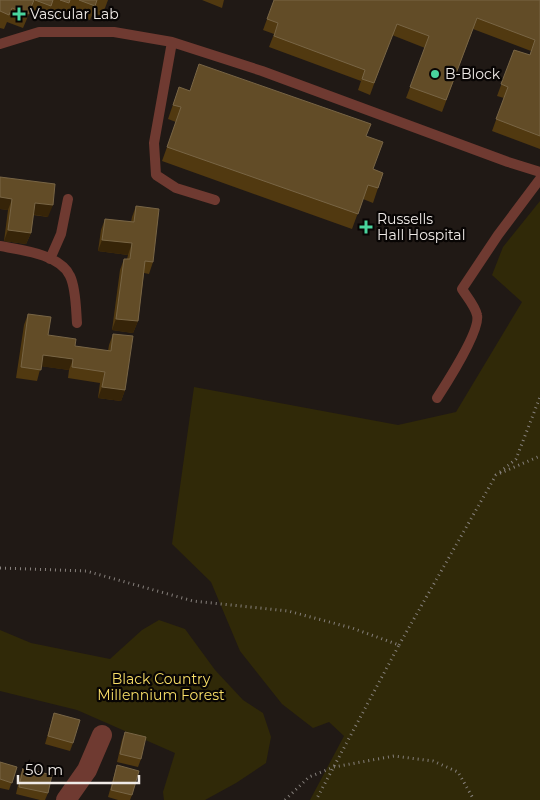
<svg xmlns="http://www.w3.org/2000/svg" width="540" height="800" font-family="Montserrat,sans-serif">
  <style>
    .green { fill: #302908 }
    .lines { fill: none; stroke-linecap: round; stroke-linejoin: round }
    .path { stroke: #86807c; stroke-width: 3; stroke-dasharray: 1 4; stroke-linecap: butt }
    .lane { stroke: #6f3a31; stroke-width: 10 }
    .street { stroke: #6f3a31; stroke-width: 20 }
    .wall { fill: #513910 }
    .shaded-wall { fill: #362408 }
    .building { fill: #624c27; stroke: #786545 }
    .poi-dot { fill: #49d49d; stroke: #080504; stroke-width: 2 }
    .labels { text-anchor: middle; stroke-width: 4.5; stroke-linejoin: round; paint-order: stroke }
    .poi-label { font-size: 14px; fill: #efeae7; stroke: #080504; text-anchor: start }
    .park-label { font-size: 14px; fill: #f8de67; stroke: #080504 }
  </style>
  <rect width="100%" height="100%" fill="#201915"/>
  <path class="green" d="M 540,201 L 540,800 L 310,800 L 344,736 L 329,722 L 313,728 L 282,704 L 240,651 L 211,582 L 172,544 L 194,387 L 398,425 L 456,412 L 522,302 L 492,275 L 503,247 Z
    M 159,620 L 185,629 L 215,670 L 243,700 L 263,713 L 271,737 L 266,763 L 236,783 L 205,800 L 164,800 L 163,792 L 175,753 L 77,710 L 0,691 L 0,630 L 31,643 L 110,659 L 142,630 Z"/>
  <g class="lines">
    <path class="path" d="M 500,472 L 516,459 L 540,397
      M 0,568 L 86,571 L 193,601 L 288,611 L 352,628 L 399,645 L 316,800
      M 399,645 L 496,475 L 540,456
      M 285,800 L 309,777 L 334,767 L 394,756 L 433,761 L 458,772 L 474,800"/>
    <path class="lane" d="M 172,42 L 154,143 L 156,175 L 176,188 L 215,200
      M 0,44 L 39,32 L 114,32 L 172,42 L 262,71 L 508,162 L 540,172
      M 0,246 C 21,250 60,254 70,276 C 76,288 76,310 77,323
      M 50,259 L 61,234 L 68,199
      M 437,398 C 446,384 481,330 477,315 C 475,306 467,297 462,289 L 498,235 L 540,179"/>
    <path class="street" d="M 66,800 L 87,770 L 102,735"/>
  </g>
  <path class="wall" d="M 0,0 L 108,0 L 102,16 L 93,13 L 90,20 L 66,11 L 64,18 L 49,12 L 46,20 L 29,14 L 23,28 L 7,22 L 4,29 L 0,28 Z
    M 202,0 L 224,0 L 222,8 Z
    M 274,0 L 540,0 L 540,149 L 492,131 L 504,98 L 497,96 L 514,50 L 530,55 L 531,51 L 473,29 L 442,112 L 406,98 L 425,48 L 392,35 L 370,95 L 358,90 L 361,81 L 269,47 L 274,34 L 263,30 Z
    M 179,87 L 190,91 L 366,136 L 373,169 L 383,173 L 373,203 L 363,199 L 352,229 L 162,161 L 176,122 L 168,119 Z
    M 0,177 L 48,217 L 33,215 L 31,233 L 26,244 L 4,241 L 8,210 L 0,209 Z
    M 136,206 L 153,262 L 149,274 L 144,273 L 138,321 L 133,333 L 112,330 L 120,270 L 124,259 L 127,259 L 128,255 L 98,251 L 101,230 L 105,219 L 131,222 L 132,217 Z
    M 28,314 L 48,335 L 75,346 L 108,351 L 109,345 L 113,334 L 125,390 L 121,401 L 98,398 L 100,383 L 68,378 L 69,370 L 41,366 L 37,381 L 16,378 L 24,325 Z
    M 54,713 L 73,743 L 70,751 L 45,744 Z
    M 125,732 L 141,759 L 138,767 L 117,762 L 122,740 Z
    M 0,762 L 17,767 L 9,790 L 0,788 Z
    M 117,765 L 132,795 L 130,800 L 118,800 L 108,797 Z
    M 23,768 L 48,793 L 45,800 L 40,800 L 16,794 L 20,776 Z"/>
  <path class="shaded-wall" d="M 0,197 L 12,199 L 8,210 L 0,209 Z
    M 35,203 L 53,205 L 48,217 L 31,214 Z
    M 8,230 L 31,233 L 26,244 L 4,241 Z
    M 102,240 L 132,243 L 128,255 L 98,251 Z
    M 116,319 L 138,321 L 133,333 L 112,330 Z
    M 43,355 L 73,359 L 69,370 L 39,366 Z
    M 102,387 L 125,390 L 121,401 L 98,398 Z"/>
  <path class="building" d="M 0,0 L 34,0 L 28,14 L 12,8 L 9,15 L 0,11 Z
    M 35,0 L 53,0 L 51,6 Z
    M 60,0 L 70,0 L 69,3 Z
    M 79,0 L 97,0 L 95,6 Z
    M 274,0 L 540,0 L 540,136 L 496,119 L 508,87 L 501,84 L 514,50 L 530,55 L 535,40 L 477,18 L 446,100 L 410,87 L 429,36 L 397,24 L 374,83 L 362,79 L 365,70 L 274,36 L 278,23 L 267,19 Z
    M 199,64 L 371,124 L 366,136 L 383,142 L 373,169 L 383,173 L 378,188 L 368,185 L 358,214 L 167,147 L 181,107 L 173,105 L 179,87 L 190,91 Z
    M 0,177 L 55,184 L 53,205 L 35,203 L 31,233 L 8,230 L 12,199 L 0,197 Z
    M 136,206 L 159,209 L 153,262 L 145,261 L 138,321 L 116,319 L 124,259 L 130,259 L 132,243 L 102,240 L 105,219 L 134,222 Z
    M 28,314 L 51,317 L 48,335 L 76,339 L 75,346 L 111,351 L 113,334 L 133,336 L 125,390 L 102,387 L 105,372 L 72,367 L 73,359 L 43,355 L 41,370 L 21,367 Z
    M 54,713 L 80,720 L 73,743 L 48,736 Z
    M 125,732 L 146,737 L 141,759 L 120,754 Z
    M 0,762 L 17,767 L 12,783 L 0,779 Z
    M 117,765 L 139,771 L 132,795 L 111,790 Z
    M 23,768 L 52,775 L 48,793 L 19,787 Z"/>
  <g class="poi-dot">
    <path d="M16.5 6.5h5v5h5v5h-5v5h-5v-5h-5v-5h5z"/>
    <circle cx="435" cy="74" r="5"/>
    <path d="M363.5 219.5h5v5h5v5h-5v5h-5v-5h-5v-5h5z"/>
  </g>
  <g class="labels">
    <g class="poi-label">
      <text x="30" y="19">Vascular Lab</text>
      <text x="445" y="79">B-Block</text>
      <text x="377" y="224">Russells<tspan x="377" dy="16">Hall Hospital</tspan></text>
    </g>
    <g class="park-label">
      <text x="161" y="684">Black Country<tspan x="161" dy="16">Millennium Forest</tspan></text>
    </g>
  </g>
  <path d="M18 775v8h121v-8" fill="none" stroke="#efeae7" stroke-width="2.5"/>
  <text x="25" y="775" font-size="15" fill="#efeae7" stroke="#080504" stroke-width="4" paint-order="stroke">50 m</text>
</svg>
